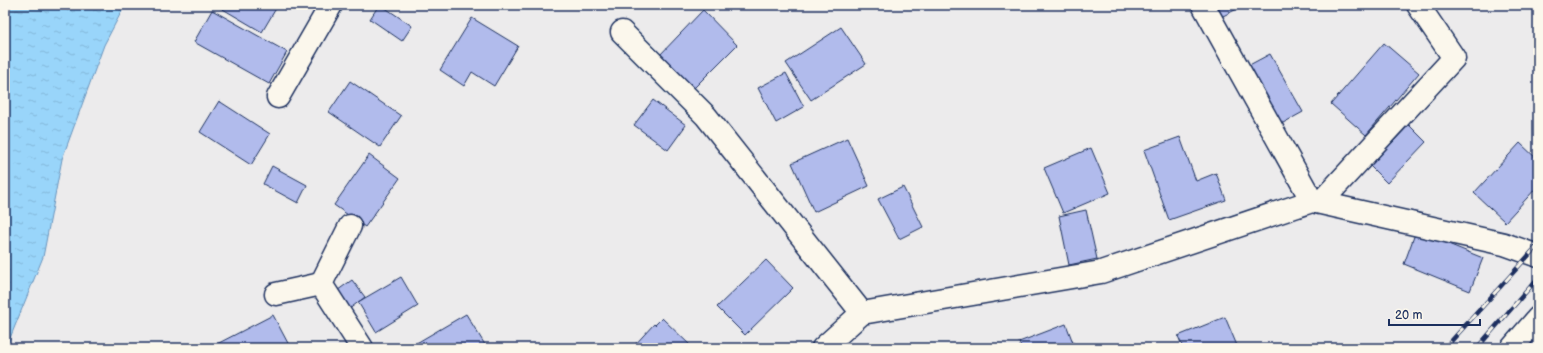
<svg xmlns="http://www.w3.org/2000/svg" width="1543" height="353" font-family="'Balsamiq Sans',sans-serif">
  <style>
    .water { fill: url(#water-ripples); stroke: #6793bc }
    .building { fill: #b1bbec; stroke: #1b2f5e }
    .lines { fill: none; stroke-linecap: round; stroke-linejoin: round }
    .minor-casing { stroke: #1b2f5e; stroke-width: 25 }
    .minor { stroke: #fbf7ec; stroke-width: 22 }
    .rail-casing { stroke: #1b2f5e; stroke-width: 4.5 }
    .rail { stroke: #fbf7ec; stroke-width: 3; stroke-dasharray: 9; stroke-linecap: butt }
  </style>
  <defs>
    <pattern id="water-ripples" width="26" height="14" patternUnits="userSpaceOnUse"><rect width="26" height="14" fill="#99d5fa"/><path d="M2 4q2-2 4 0t4 0M15 11q2-2 4 0t4 0" fill="none" stroke="#83b7d9"/></pattern>
  </defs>
  <rect width="100%" height="100%" fill="#ecebec"/>
  <filter id="ink" filterUnits="userSpaceOnUse"><feTurbulence type="fractalNoise" baseFrequency=".025" numOctaves="2"/><feDisplacementMap in="SourceGraphic" scale="8" xChannelSelector="R" yChannelSelector="G"/><feConvolveMatrix kernelMatrix="1 2 1 2 8 2 1 2 1" color-interpolation-filters="sRGB"/></filter>
  <g filter="url(#ink)">
    <path class="water" d="M 5,5 L 125,5 L 104,45 L 62,159 L 43,257 L 6,348 Z"/>
    <path class="building" d="M 216,5 L 278,5 L 262,32 Z
      M 379,5 L 381,5 L 412,26 L 402,41 L 370,19 Z
      M 1205,5 L 1245,5 L 1213,21 Z
      M 212,10 L 287,52 L 269,84 L 194,42 Z
      M 703,10 L 737,45 L 691,91 L 658,57 Z
      M 472,18 L 518,46 L 494,86 L 472,72 L 464,86 L 440,70 Z
      M 841,27 L 866,64 L 811,100 L 786,63 Z
      M 1384,43 L 1419,73 L 1366,135 L 1331,104 Z
      M 1270,54 L 1303,112 L 1274,128 L 1240,70 Z
      M 786,73 L 804,107 L 776,123 L 758,88 Z
      M 350,81 L 401,116 L 380,147 L 329,112 Z
      M 653,100 L 686,125 L 668,150 L 634,125 Z
      M 219,101 L 270,134 L 251,165 L 200,132 Z
      M 1409,125 L 1426,142 L 1387,183 L 1370,166 Z
      M 1180,137 L 1196,181 L 1216,173 L 1226,200 L 1169,220 L 1144,150 Z
      M 847,138 L 869,186 L 814,212 L 792,163 Z
      M 1520,143 L 1538,160 L 1538,186 L 1505,222 L 1474,193 Z
      M 1091,148 L 1110,193 L 1063,213 L 1044,168 Z
      M 369,155 L 400,178 L 365,227 L 334,205 Z
      M 272,166 L 307,185 L 298,203 L 263,184 Z
      M 903,187 L 923,227 L 899,239 L 878,199 Z
      M 1086,210 L 1097,259 L 1069,265 L 1059,216 Z
      M 1416,231 L 1483,258 L 1470,291 L 1404,264 Z
      M 766,260 L 793,288 L 745,335 L 717,307 Z
      M 401,277 L 418,306 L 376,332 L 358,302 Z
      M 352,280 L 365,297 L 348,310 L 334,293 Z
      M 466,314 L 487,348 L 408,348 Z
      M 273,315 L 290,347 L 220,348 L 217,344 Z
      M 1225,317 L 1238,348 L 1183,348 L 1178,336 Z
      M 662,318 L 693,348 L 632,348 L 654,324 L 655,325 Z
      M 1066,324 L 1075,348 L 1021,348 L 1019,342 Z"/>
    <g class="lines">
      <g class="minor-casing">
        <path id="minor" d="M 1203,5 L 1312,201 L 1504,244 L 1538,256
          M 622,32 L 706,116 L 862,313 L 823,348
          M 278,97 L 331,5
          M 1320,203 L 1454,58 L 1418,5
          M 350,226 L 321,284 L 362,348
          M 276,294 L 321,284
          M 862,313 L 1101,272 L 1312,201
          M 1512,348 L 1538,318"/>
      </g>
      <use href="#minor" class="minor"/>
      <g class="rail-casing">
        <path id="rail" d="M 1445,348 L 1538,245
          M 1477,348 L 1538,278"/>
      </g>
      <use href="#rail" class="rail"/>
    </g>
  </g>
  <rect width="1543" height="353" fill="none" stroke="#fbf7ec" stroke-width="20"/>
  <rect x="10" y="10" width="1523" height="333" fill="none" stroke="#1b2f5e" stroke-width="1.5" filter="url(#ink)"/>
  <path d="M1389 319v6h91v-6" fill="none" stroke="#1b2f5e" stroke-width="2"/>
  <text x="1395" y="319" font-size="12" fill="#1b2f5e" stroke="#fbf7ec" stroke-width="3" paint-order="stroke">20 m</text>
</svg>
